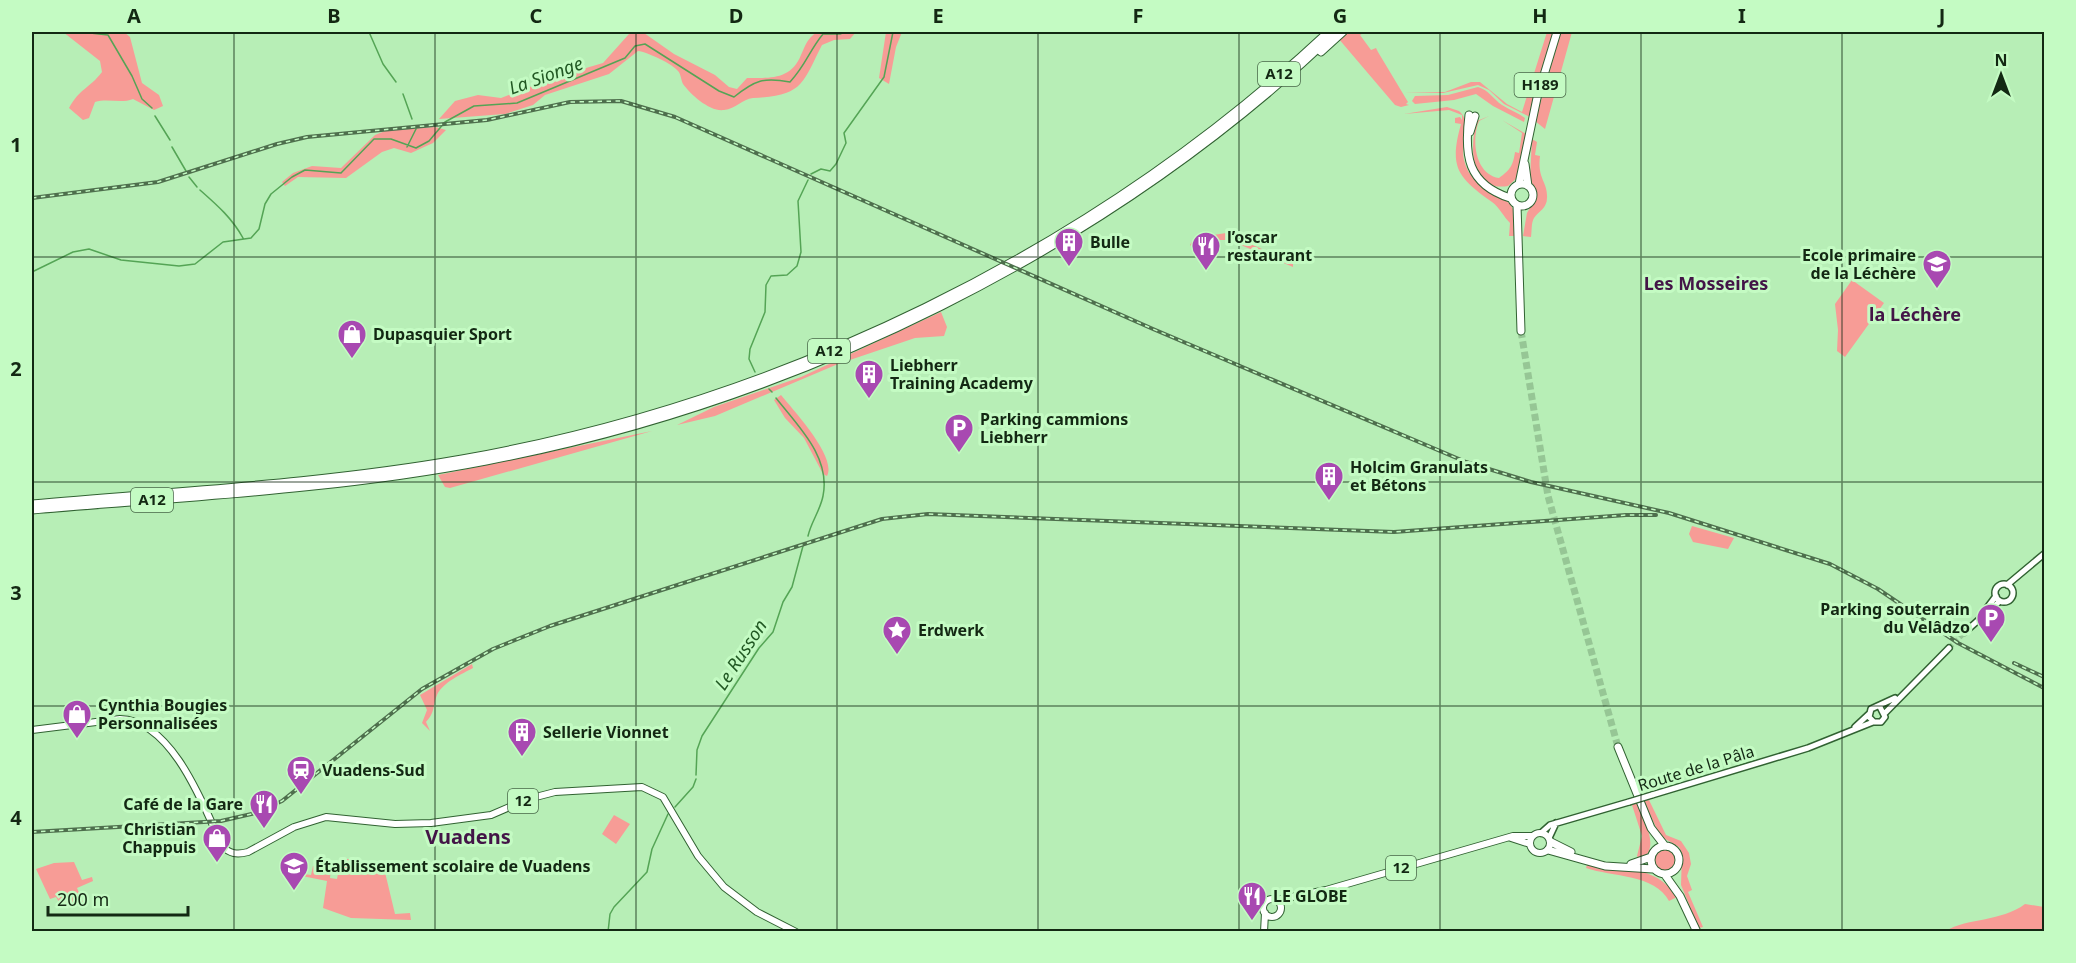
<svg xmlns="http://www.w3.org/2000/svg" width="2076" height="963" font-family="'Noto Sans',sans-serif">
  <style>
    .green { fill: #f79c96 }
    .lines { fill: none; stroke-linecap: round; stroke-linejoin: round }
    .stream { stroke: #54a455; stroke-width: 1.5 }
    .secondary-tunnel { stroke: #96c695; stroke-width: 5; stroke-dasharray: 5 2.5; stroke-linecap: butt }
    .highway-tunnel { stroke: #96c695; stroke-width: 7; stroke-dasharray: 7 3.5; stroke-linecap: butt }
    .secondary-casing { stroke: #316232; stroke-width: 8 }
    .primary-casing { stroke: #316232; stroke-width: 8 }
    .highway-casing { stroke: #316232; stroke-width: 9 }
    .secondary { stroke: #fff; stroke-width: 5 }
    .primary { stroke: #fff; stroke-width: 6 }
    .highway { stroke: #fff; stroke-width: 7 }
    .rail-casing { stroke: #4e6f4d; stroke-width: 4 }
    .rail { stroke: #c4fbc3; stroke-width: 1.5; stroke-dasharray: 4.5; stroke-linecap: butt }
    .secondary-bridge-casing { stroke: #316232; stroke-width: 8; stroke-linecap: butt }
    .secondary-bridge { stroke: #fff; stroke-width: 5 }
    .grid { fill: none; stroke: #132813; stroke-width: 1.5; stroke-opacity: 0.55 }
    .labels { text-anchor: middle; stroke-width: 6; stroke-linejoin: round; paint-order: stroke }
    .shield { fill: #c4fbc3; stroke: #486748; stroke-width: 1.5 }
    .shield-label { font-size: 15px; font-weight: bold; fill: #132813 }
    .poi-label { font-size: 16px; font-weight: bold; fill: #132813; stroke: #c4fbc3; text-anchor: start }
    .street-label { font-size: 16px; fill: #132813; stroke: #c4fbc3 }
    .water-label { font-size: 18px; font-style: italic; fill: #215823; stroke: #c4fbc3 }
    .neighbourhood-label { font-size: 18px; font-weight: bold; fill: #431547; stroke: #c4fbc3 }
    .quarter-label { font-size: 20px; font-weight: bold; fill: #431547; stroke: #c4fbc3 }
    .neatline { fill: none; stroke: #132813; stroke-width: 2 }
    .grid-label { font-size: 20px; text-anchor: middle; font-weight: bold; fill: #132813 }
  </style>
  <rect width="100%" height="100%" fill="#b7eeb6"/>
  <path class="green" d="M 63,32 L 124,32 L 130,37 L 142,83 L 159,95 L 163,106 L 154,110 L 133,99 C 121,104 108,98 95,102 L 89,118 L 83,120 L 69,108 C 80,88 89,89 102,72 L 100,61 Z
    M 817,32 L 856,32 L 850,39 L 834,40 L 822,45 C 802,84 803,96 753,98 C 742,99 736,109 724,110 C 710,112 691,95 683,84 C 681,80 681,74 678,71 C 673,64 647,52 638,51 L 609,74 L 545,95 L 533,105 L 505,114 L 439,119 L 455,101 L 478,95 L 501,98 L 559,76 L 603,63 L 629,34 L 644,33 L 674,54 L 715,75 L 729,87 L 737,89 L 747,78 C 770,78 791,80 801,55 C 806,44 807,39 817,32 Z
    M 886,32 L 902,32 L 896,47 L 889,84 L 879,78 Z
    M 1345,32 L 1365,32 L 1360,35 L 1371,50 L 1376,48 L 1378,52 L 1408,102 L 1406,104 L 1409,105 L 1401,107 L 1395,105 L 1338,38 Z
    M 1547,32 L 1554,32 L 1530,117 L 1504,104 L 1489,90 L 1478,85 L 1443,93 L 1405,92 L 1445,92 L 1471,82 L 1480,82 L 1507,104 L 1522,112 Z
    M 1561,32 L 1572,32 L 1545,129 L 1535,121 Z
    M 1478,87 C 1489,90 1493,99 1502,105 C 1510,110 1518,113 1525,118 L 1524,122 L 1493,106 L 1476,94 L 1454,100 L 1415,104 L 1412,101 L 1415,96 L 1448,95 Z
    M 1447,107 L 1459,111 C 1473,123 1460,144 1464,160 C 1472,194 1509,191 1514,212 C 1516,220 1515,229 1516,236 L 1509,236 L 1510,223 C 1504,217 1499,207 1492,202 C 1457,177 1449,167 1461,124 L 1455,123 L 1455,118 L 1460,117 L 1462,120 L 1462,115 L 1449,110 L 1404,114 Z
    M 1489,116 L 1479,121 C 1471,140 1475,174 1499,178 C 1510,170 1513,166 1515,152 L 1519,153 L 1522,133 L 1502,120 L 1526,134 L 1518,177 L 1508,186 C 1470,192 1469,146 1477,121 Z
    M 435,127 L 446,130 L 433,143 L 411,153 L 394,148 L 382,152 L 346,178 L 298,177 L 285,186 L 282,182 L 293,173 L 312,166 L 341,168 L 375,135 L 385,131 Z
    M 1532,139 L 1537,142 L 1535,155 L 1540,156 C 1537,179 1548,182 1547,198 C 1547,208 1539,211 1534,218 C 1531,223 1532,231 1531,237 L 1523,236 L 1527,213 L 1537,196 L 1530,178 Z
    M 1226,233 L 1293,263 L 1293,267 L 1229,240 L 1218,240 L 1196,250 L 1190,245 L 1194,238 Z
    M 1852,280 L 1884,303 L 1845,357 L 1837,351 L 1838,330 L 1835,304 Z
    M 941,312 L 947,327 L 944,336 L 915,338 L 838,364 L 715,416 L 677,425 L 714,407 L 801,377 Z
    M 781,395 C 794,411 837,457 827,476 L 823,474 L 804,438 L 785,418 L 774,400 Z
    M 652,431 L 450,488 L 445,487 L 438,475 Z
    M 1692,526 L 1734,538 L 1728,549 L 1693,542 L 1689,534 Z
    M 472,664 L 473,668 C 462,674 443,682 437,695 C 432,707 436,711 426,722 L 430,731 L 422,723 L 427,710 L 420,695 Z
    M 1649,800 L 1666,835 L 1681,841 L 1689,853 L 1691,864 L 1687,876 L 1692,890 L 1688,892 L 1703,927 L 1699,928 L 1681,885 L 1682,853 L 1679,847 L 1660,836 L 1644,801 Z
    M 1637,803 C 1643,819 1662,849 1640,860 L 1637,856 L 1642,836 L 1632,805 Z
    M 614,815 L 630,824 L 616,844 L 602,834 Z
    M1654 860a11 11 0 1 1 22 0a11 11 0 1 1-22 0Z
    M 341,858 L 383,864 L 395,914 L 410,913 L 411,920 L 351,918 L 323,908 L 327,881 L 297,875 L 297,873 L 311,875 L 313,866 L 331,869 L 330,878 L 337,879 Z
    M 74,862 L 82,880 L 92,877 L 93,881 L 77,888 L 83,902 L 63,908 L 56,897 L 50,899 L 36,869 L 54,863 Z
    M 1587,865 C 1623,873 1653,862 1677,897 L 1669,901 C 1655,874 1612,877 1586,868 Z
    M 2025,904 L 2044,907 L 2044,931 L 1946,931 C 1966,918 2001,922 2025,904 Z"/>
  <g class="lines">
    <path class="stream" d="M 81,32 L 108,35 L 132,76 L 142,99 L 152,108
      M 369,32 L 383,64 L 396,82
      M 403,94 L 412,119
      M 155,116 L 170,140
      M 172,147 L 186,171
      M 407,147 L 416,129
      M 811,174 L 821,169 L 830,171 L 836,164 L 846,143 L 844,133 L 884,77 L 893,32
      M 189,177 L 197,187
      M 200,190 C 217,205 232,218 243,238
      M 32,272 L 73,252 L 89,249 L 121,260 L 179,266 L 195,264 L 223,242 L 251,238 L 259,229 L 265,204 L 271,194 L 292,177 L 305,170 L 341,173 L 374,139 L 391,139 L 416,148 L 429,141 L 445,122 L 474,106 L 517,103 L 625,58 L 635,46 L 645,44 L 719,91 L 734,97 C 755,80 764,77 790,82 C 806,65 809,51 823,34 L 840,34 L 845,32
      M 755,372 L 749,359 L 750,349 L 765,312 L 766,285 L 771,276 L 787,275 L 797,266 L 801,252 L 798,201 L 808,180
      M 769,389 L 772,392
      M 776,398 C 798,426 831,457 823,496 C 820,511 811,522 808,536
      M 696,775 L 697,750 L 702,736 L 759,648 L 773,632 L 783,602 L 792,587 L 803,546
      M 675,807 L 693,787 L 696,779
      M 608,932 L 610,914 L 614,907 L 647,872 L 652,849 L 668,814"/>
    <path class="secondary-tunnel" d="M 1949,648 L 1965,632"/>
    <path class="highway-tunnel" d="M 1521,331 L 1548,496 L 1618,747"/>
    <g class="secondary-casing">
      <path id="secondary" d="M1995 593a9 9 0 1 1 18 0a9 9 0 1 1-18 0Z
        M 2007,585 L 2044,554
        M 1984,612 L 1996,596
        M 1965,632 L 2000,601
        M 1880,707 L 1885,717 L 1881,722 L 1874,722 L 1869,717 L 1871,709 L 1895,698
        M 1885,713 L 1949,648
        M 1855,727 L 1869,714
        M 1652,795 L 1808,748 L 1873,722
        M 1541,833 L 1550,825 L 1629,802
        M 1549,838 L 1556,823"/>
    </g>
    <g class="primary-casing">
      <path id="primary" d="M 32,730 L 120,719 C 172,720 204,806 222,846 C 230,854 237,855 248,852 L 294,827 L 326,817 L 395,824 L 431,823 L 491,815 L 528,799 L 555,792 L 642,787 L 663,797 L 698,856 L 724,887 L 757,912 L 796,932
        M1530 843a10 10 0 1 1 20 0a10 10 0 1 1-20 0Z
        M 1511,838 L 1530,844
        M1263 908a9 9 0 1 1 18 0a9 9 0 1 1-18 0Z
        M 1277,900 L 1326,890 L 1513,836 L 1533,836
        M 1264,932 L 1265,913"/>
    </g>
    <g class="highway-casing">
      <path id="highway" d="M 1321,52 L 1343,32
        M 1469,115 C 1464,155 1467,184 1510,198
        M 1470,132 L 1475,116
        M 1525,164 L 1528,186
        M1511 195a11 11 0 1 1 22 0a11 11 0 1 1-22 0Z
        M 1519,184 L 1537,98 L 1557,32
        M 1517,205 L 1521,331
        M 32,504 C 175,491 320,484 462,459 C 781,402 1090,254 1328,32
        M 32,510 C 183,497 336,490 486,461 C 796,402 1107,250 1336,32
        M 1618,747 L 1651,828 L 1665,846
        M 1551,842 L 1571,852
        M1651 860a14 14 0 1 1 28 0a14 14 0 1 1-28 0Z
        M 1548,850 L 1605,866 L 1653,869
        M 1631,864 L 1651,857
        M 1665,875 L 1680,896 L 1697,932"/>
    </g>
    <use href="#secondary" class="secondary"/>
    <use href="#primary" class="primary"/>
    <use href="#highway" class="highway"/>
    <g class="rail-casing">
      <path id="rail" d="M 32,198 L 158,182 L 277,144 L 307,137 L 487,120 L 570,102 L 621,101 L 675,117 L 1153,329 L 1466,462 L 1531,482 L 1669,513 L 1830,564 L 1878,589 L 1958,643 L 2044,688
        M 2014,663 L 2044,677
        M 32,832 L 221,821 L 256,813 L 282,801 L 422,689 L 493,649 L 550,626 L 882,519 L 928,514 L 1394,532 L 1626,515 L 1656,515"/>
    </g>
    <use href="#rail" class="rail"/>
    <g class="secondary-bridge-casing">
      <path id="secondary-bridge" d="M 1629,802 L 1652,795"/>
    </g>
    <use href="#secondary-bridge" class="secondary-bridge"/>
  </g>
  <path class="grid" d="M 234,32 L 234,932M 435,32 L 435,932M 636,32 L 636,932M 837,32 L 837,932M 1038,32 L 1038,932M 1239,32 L 1239,932M 1440,32 L 1440,932M 1641,32 L 1641,932M 1842,32 L 1842,932M 32,257 L 2044,257M 32,482 L 2044,482M 32,706 L 2044,706"/>
  <defs>
    <g id="building-pin" transform="scale(1.5)"><path d="M0 17L-7.5 6A9.5 9.5 0 1 1 7.5 6Z" fill="#a849b1" stroke="#c4fbc3"/><path d="M-4-6H4V6H1V3H-1V6H-4ZM-2.5-4.3h1.7v1.8h-1.7ZM.8-4.3h1.7v1.8H.8ZM-2.5-1h1.7V.8h-1.7ZM.8-1h1.7V.8H.8Z" fill="#fff"/></g>
    <g id="restaurant-pin" transform="scale(1.5)"><path d="M0 17L-7.5 6A9.5 9.5 0 1 1 7.5 6Z" fill="#a849b1" stroke="#c4fbc3"/><path d="M-5-6h1v4h1v-4h1v4h1v-4h1v5L-1.5 .5V6h-2V.5L-5-1ZM5-6V6H3V1.5H1.5Q1.5-4 5-6Z" fill="#fff"/></g>
    <g id="school-pin" transform="scale(1.5)"><path d="M0 17L-7.5 6A9.5 9.5 0 1 1 7.5 6Z" fill="#a849b1" stroke="#c4fbc3"/><path d="M0-5L7-2L0 1L-7-2ZM-4 1L0 2.5L4 1V4Q0 6-4 4Z" fill="#fff"/></g>
    <g id="shop-pin" transform="scale(1.5)"><path d="M0 17L-7.5 6A9.5 9.5 0 1 1 7.5 6Z" fill="#a849b1" stroke="#c4fbc3"/><path d="M-5-2.5h2.3a2.7 3.5 0 0 1 5.4 0H5L5.5 6h-11ZM-1.5-2.5h3a1.5 2.3 0 0 0-3 0Z" fill="#fff"/></g>
    <g id="parking-pin" transform="scale(1.5)"><path d="M0 17L-7.5 6A9.5 9.5 0 1 1 7.5 6Z" fill="#a849b1" stroke="#c4fbc3"/><path d="M-3.5-5.5H1a3.5 3.5 0 0 1 0 7H-1V5.5H-3.5ZM-1-3.4V-.6H.8a1.4 1.4 0 0 0 0-2.8Z" fill="#fff"/></g>
    <g id="sight-pin" transform="scale(1.5)"><path d="M0 17L-7.5 6A9.5 9.5 0 1 1 7.5 6Z" fill="#a849b1" stroke="#c4fbc3"/><path d="M0-6L1.8-2.2L6-1.7L2.9 1.2L3.7 5.4L0 3.3L-3.7 5.4L-2.9 1.2L-6-1.7L-1.8-2.2Z" fill="#fff"/></g>
    <g id="station-pin" transform="scale(1.5)"><path d="M0 17L-7.5 6A9.5 9.5 0 1 1 7.5 6Z" fill="#a849b1" stroke="#c4fbc3"/><path d="M-3-6H3Q5-6 5-4V2Q5 4 3 4L4.5 6H3L1.5 4h-3L-3 6H-4.5L-3 4Q-5 4-5 2V-4Q-5-6-3-6ZM-3.5-4v3h7v-3ZM-3.5 1v1.5H-2V1ZM2 1v1.5H3.5V1Z" fill="#fff"/></g>
  </defs>
  <g fill-rule="evenodd">
    <use href="#building-pin" x="1069" y="242"/>
    <use href="#restaurant-pin" x="1206" y="246"/>
    <use href="#school-pin" x="1937" y="264"/>
    <use href="#shop-pin" x="352" y="334"/>
    <use href="#building-pin" x="869" y="374"/>
    <use href="#parking-pin" x="959" y="428"/>
    <use href="#building-pin" x="1329" y="476"/>
    <use href="#parking-pin" x="1991" y="618"/>
    <use href="#sight-pin" x="897" y="630"/>
    <use href="#shop-pin" x="77" y="714"/>
    <use href="#building-pin" x="522" y="732"/>
    <use href="#station-pin" x="301" y="770"/>
    <use href="#restaurant-pin" x="264" y="804"/>
    <use href="#shop-pin" x="217" y="838"/>
    <use href="#school-pin" x="294" y="866"/>
    <use href="#restaurant-pin" x="1252" y="896"/>
  </g>
  <g class="labels">
    <g class="shield">
      <rect x="1258" y="62" width="42" height="24" rx="4.5"/>
      <rect x="1514.5" y="73" width="51" height="24" rx="4.5"/>
      <rect x="808" y="339" width="42" height="24" rx="4.5"/>
      <rect x="131" y="488" width="42" height="24" rx="4.5"/>
      <rect x="508" y="789" width="30" height="24" rx="4.5"/>
      <rect x="1386" y="856" width="30" height="24" rx="4.5"/>
    </g>
    <g class="shield-label">
      <text x="1279" y="79">A12</text>
      <text x="1540" y="90">H189</text>
      <text x="829" y="356">A12</text>
      <text x="152" y="505">A12</text>
      <text x="523" y="806">12</text>
      <text x="1401" y="873">12</text>
    </g>
    <g class="poi-label">
      <text x="1227" y="243">l’oscar<tspan x="1227" dy="18">restaurant</tspan></text>
      <text x="1090" y="248">Bulle</text>
      <text x="1916" y="261" text-anchor="end">Ecole primaire<tspan x="1916" dy="18">de la Léchère</tspan></text>
      <text x="373" y="340">Dupasquier Sport</text>
      <text x="890" y="371">Liebherr<tspan x="890" dy="18">Training Academy</tspan></text>
      <text x="980" y="425">Parking cammions<tspan x="980" dy="18">Liebherr</tspan></text>
      <text x="1350" y="473">Holcim Granulats<tspan x="1350" dy="18">et Bétons</tspan></text>
      <text x="1970" y="615" text-anchor="end">Parking souterrain<tspan x="1970" dy="18">du Velâdzo</tspan></text>
      <text x="918" y="636">Erdwerk</text>
      <text x="98" y="711">Cynthia Bougies<tspan x="98" dy="18">Personnalisées</tspan></text>
      <text x="543" y="738">Sellerie Vionnet</text>
      <text x="322" y="776">Vuadens-Sud</text>
      <text x="243" y="810" text-anchor="end">Café de la Gare</text>
      <text x="196" y="835" text-anchor="end">Christian<tspan x="196" dy="18">Chappuis</tspan></text>
      <text x="315" y="872">Établissement scolaire de Vuadens</text>
      <text x="1273" y="902">LE GLOBE</text>
    </g>
    <g class="street-label">
      <text transform="translate(1696 768) rotate(-17)" y="6">Route de la Pâla</text>
    </g>
    <g class="water-label">
      <text transform="translate(546 76) rotate(-20)" y="6">La Sionge</text>
      <text transform="translate(741 655) rotate(-57)" y="6">Le Russon</text>
    </g>
    <g class="neighbourhood-label">
      <text x="1706" y="290">Les Mosseires</text>
      <text x="1915" y="321">la Léchère</text>
    </g>
    <g class="quarter-label">
      <text x="468" y="844">Vuadens</text>
    </g>
  </g>
  <rect width="2076" height="963" fill="none" stroke="#c4fbc3" stroke-width="66"/>
  <g transform="translate(2001 75)" stroke="#c4fbc3" stroke-width="4.5" paint-order="stroke">
  <path d="M0-4.5L10 22L0 15L-10 22Z" fill="#132813"/>
  <text y="-9" font-size="16" font-weight="bold" text-anchor="middle" fill="#132813">N</text>
  </g>
  <path d="M48 906v9h140v-9" fill="none" stroke="#132813" stroke-width="3"/>
  <text x="57" y="906" font-size="18" fill="#132813" stroke="#c4fbc3" stroke-width="4.5" paint-order="stroke">200 m</text>
  <rect x="33" y="33" width="2010" height="897" class="neatline"/>
  <g class="grid-label">
    <text x="134" y="23">A</text>
    <text x="334" y="23">B</text>
    <text x="536" y="23">C</text>
    <text x="736" y="23">D</text>
    <text x="938" y="23">E</text>
    <text x="1138" y="23">F</text>
    <text x="1340" y="23">G</text>
    <text x="1540" y="23">H</text>
    <text x="1742" y="23">I</text>
    <text x="1942" y="23">J</text>
    <text x="16" y="152">1</text>
    <text x="16" y="376">2</text>
    <text x="16" y="600">3</text>
    <text x="16" y="825">4</text>
  </g>
</svg>
